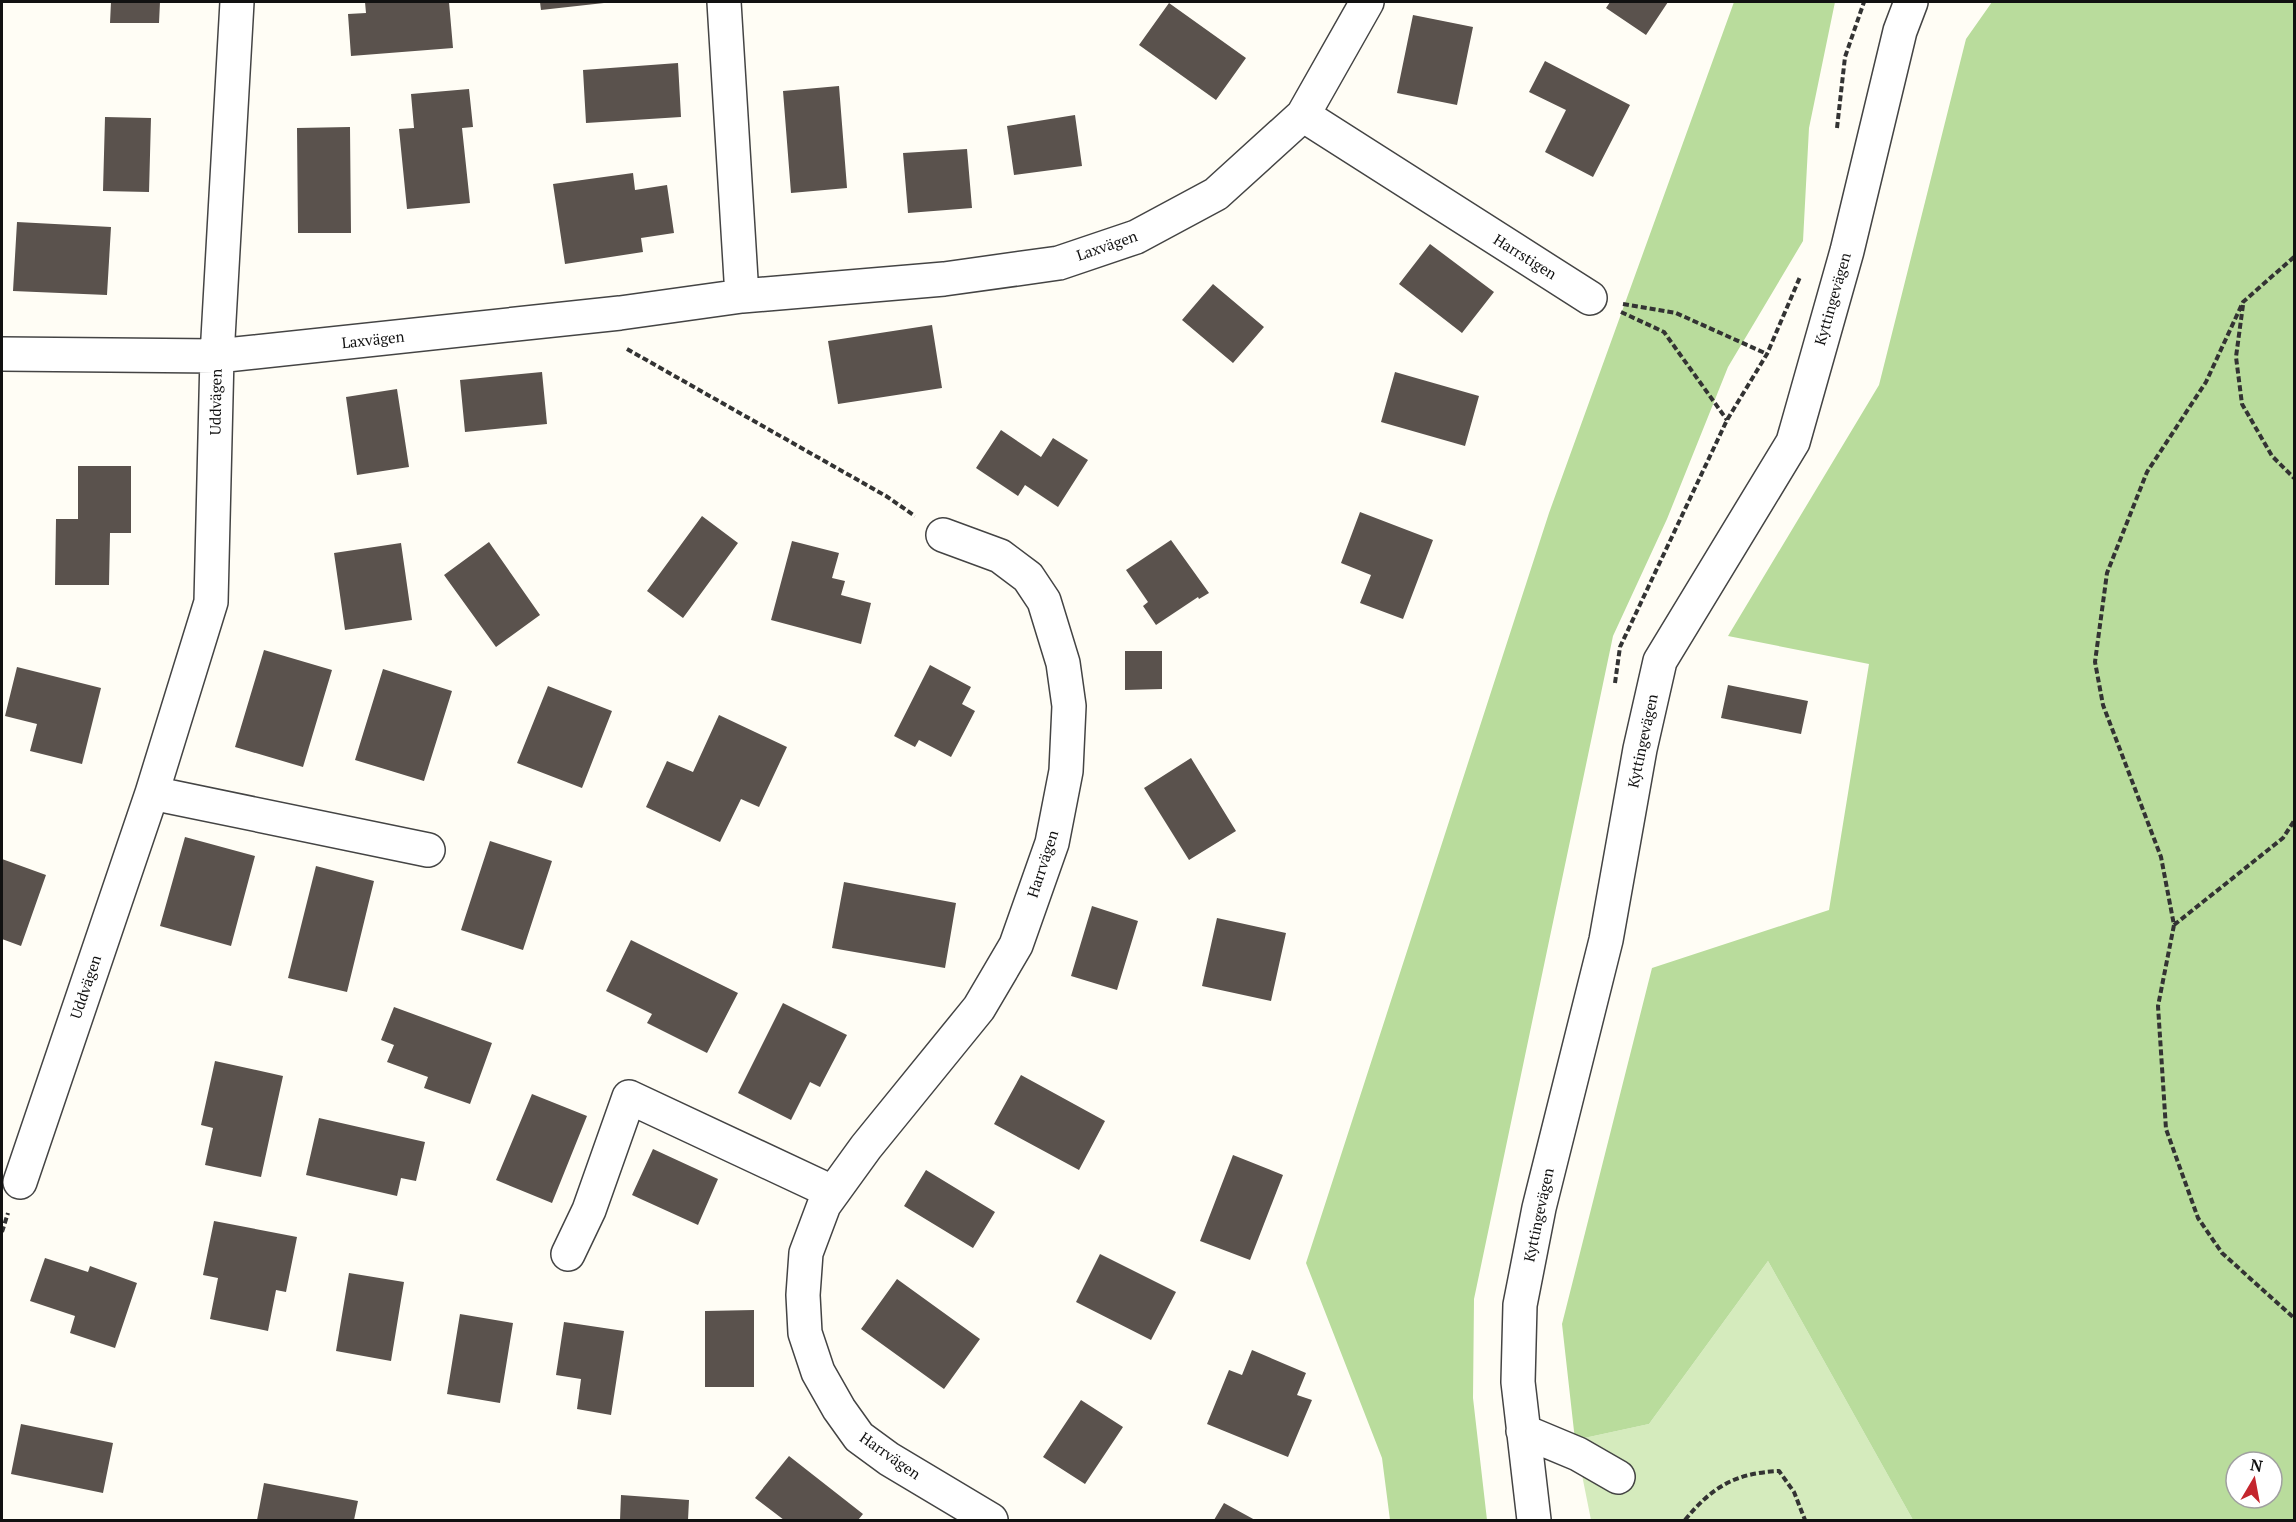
<svg xmlns="http://www.w3.org/2000/svg" width="2296" height="1522" font-family="'PT Serif',serif">
  <style>
    .green { fill: #d5ebbd }
    .forest { fill: #b9dc9c; fill-rule: evenodd }
    .building { fill: #5a524d }
    .lines { fill: none; stroke-linecap: round; stroke-linejoin: round }
    .minor-casing { stroke: #444; stroke-width: 36 }
    .path { stroke: #333; stroke-width: 4; stroke-dasharray: 6 3; stroke-linecap: butt }
    .minor { stroke: #fff; stroke-width: 33 }
    .labels { text-anchor: middle; stroke-width: 6; stroke-linejoin: round; paint-order: stroke }
    .street-label { font-size: 15px; fill: #111; stroke: #fff }
  </style>
  <rect width="100%" height="100%" fill="#fffdf5"/>
  <path class="green" d="M 1768,1261 L 1913,1520 L 1591,1520 L 1575,1440 L 1649,1424 Z"/>
  <path class="forest" d="M 1734,2 L 1835,2 L 1809,128 L 1803,241 L 1728,367 L 1667,519 L 1613,636 L 1474,1299 L 1473,1398 L 1487,1520 L 1390,1520 L 1382,1458 L 1306,1263 L 1549,513 Z
    M 1992,2 L 2294,2 L 2294,1520 L 1913,1520 L 1768,1261 L 1649,1424 L 1575,1440 L 1562,1324 L 1652,968 L 1829,910 L 1869,664 L 1728,636 L 1879,385 L 1966,39 ZM 2236,1462 L 2272,1462 L 2272,1498 L 2236,1498 Z"/>
  <path class="building" d="M 111,2 L 160,2 L 159,23 L 110,23 Z
    M 365,2 L 449,2 L 453,48 L 351,56 L 348,14 L 366,13 Z
    M 540,2 L 604,2 L 604,3 L 541,10 Z
    M 1610,2 L 1668,2 L 1646,35 L 1606,8 Z
    M 1169,3 L 1246,58 L 1216,100 L 1139,45 Z
    M 1413,15 L 1473,27 L 1457,105 L 1397,93 Z
    M 1545,61 L 1630,105 L 1593,177 L 1545,152 L 1566,110 L 1529,92 Z
    M 678,63 L 681,117 L 586,123 L 583,70 Z
    M 839,86 L 847,188 L 791,193 L 783,91 Z
    M 469,89 L 473,127 L 462,128 L 470,203 L 407,209 L 399,129 L 414,128 L 411,94 Z
    M 1075,115 L 1082,166 L 1014,175 L 1007,126 Z
    M 105,117 L 151,118 L 149,192 L 103,191 Z
    M 350,127 L 351,233 L 298,233 L 297,128 Z
    M 967,149 L 972,208 L 908,213 L 903,153 Z
    M 633,173 L 635,190 L 667,185 L 674,233 L 641,238 L 643,252 L 565,264 L 553,184 Z
    M 17,222 L 111,227 L 107,295 L 13,291 Z
    M 1430,244 L 1494,292 L 1462,333 L 1399,284 Z
    M 1213,284 L 1264,327 L 1233,363 L 1182,320 Z
    M 932,325 L 942,388 L 838,404 L 828,341 Z
    M 542,372 L 547,424 L 465,432 L 460,380 Z
    M 1395,372 L 1479,396 L 1465,446 L 1381,422 Z
    M 397,389 L 409,467 L 357,475 L 346,397 Z
    M 1001,430 L 1041,457 L 1053,438 L 1088,460 L 1058,507 L 1025,485 L 1018,496 L 976,468 Z
    M 78,466 L 131,466 L 131,533 L 110,533 L 109,585 L 55,585 L 56,519 L 78,519 Z
    M 1360,512 L 1433,540 L 1403,619 L 1360,603 L 1371,575 L 1341,563 Z
    M 702,516 L 738,543 L 683,618 L 647,591 Z
    M 1171,540 L 1209,593 L 1199,599 L 1198,597 L 1156,625 L 1143,606 L 1148,602 L 1126,570 Z
    M 792,541 L 839,553 L 832,578 L 845,581 L 841,595 L 871,603 L 861,644 L 771,620 Z
    M 489,542 L 540,615 L 496,647 L 444,575 Z
    M 401,543 L 412,620 L 345,630 L 334,553 Z
    M 264,650 L 332,670 L 303,767 L 235,747 Z
    M 1125,651 L 1162,651 L 1162,689 L 1125,690 Z
    M 930,665 L 971,687 L 962,704 L 975,711 L 951,757 L 919,740 L 915,747 L 894,736 Z
    M 17,667 L 101,688 L 82,764 L 30,751 L 37,724 L 5,716 Z
    M 383,669 L 452,691 L 424,781 L 355,760 Z
    M 1728,685 L 1808,701 L 1801,734 L 1721,718 Z
    M 548,686 L 612,711 L 582,788 L 517,763 Z
    M 719,715 L 787,747 L 759,807 L 741,799 L 720,842 L 646,807 L 667,761 L 693,772 Z
    M 1191,758 L 1236,831 L 1189,860 L 1144,788 Z
    M 185,837 L 255,856 L 231,946 L 160,926 Z
    M 490,841 L 552,861 L 523,950 L 461,930 Z
    M 2,859 L 46,875 L 21,946 L 2,939 Z
    M 316,866 L 374,881 L 347,992 L 288,978 Z
    M 844,882 L 956,903 L 945,968 L 832,948 Z
    M 1092,906 L 1138,921 L 1117,990 L 1071,976 Z
    M 1217,918 L 1286,933 L 1271,1001 L 1202,986 Z
    M 631,940 L 738,993 L 707,1053 L 647,1023 L 652,1014 L 606,991 Z
    M 783,1003 L 847,1035 L 820,1087 L 810,1082 L 791,1120 L 738,1093 Z
    M 394,1007 L 492,1043 L 470,1104 L 424,1088 L 428,1077 L 387,1062 L 394,1045 L 381,1040 Z
    M 215,1061 L 283,1076 L 261,1177 L 205,1165 L 213,1128 L 201,1125 Z
    M 1021,1075 L 1105,1121 L 1079,1170 L 994,1124 Z
    M 532,1094 L 587,1116 L 552,1203 L 496,1180 Z
    M 319,1118 L 425,1142 L 416,1181 L 401,1178 L 397,1196 L 306,1175 Z
    M 653,1149 L 718,1179 L 698,1225 L 632,1195 Z
    M 1233,1155 L 1283,1175 L 1250,1260 L 1200,1241 Z
    M 926,1170 L 995,1212 L 973,1248 L 904,1206 Z
    M 214,1221 L 297,1237 L 286,1292 L 276,1290 L 268,1331 L 210,1319 L 218,1278 L 203,1275 Z
    M 1100,1254 L 1176,1292 L 1151,1340 L 1076,1302 Z
    M 45,1258 L 88,1272 L 90,1266 L 137,1283 L 115,1348 L 70,1333 L 75,1316 L 30,1301 Z
    M 349,1273 L 404,1282 L 391,1361 L 336,1351 Z
    M 897,1279 L 980,1339 L 944,1389 L 861,1329 Z
    M 754,1310 L 754,1387 L 705,1387 L 705,1311 Z
    M 460,1314 L 513,1323 L 500,1403 L 447,1394 Z
    M 564,1322 L 624,1331 L 611,1415 L 577,1409 L 581,1379 L 556,1375 Z
    M 1252,1350 L 1306,1373 L 1297,1395 L 1312,1400 L 1288,1457 L 1207,1424 L 1229,1370 L 1242,1375 Z
    M 1081,1400 L 1123,1427 L 1085,1484 L 1043,1457 Z
    M 21,1424 L 113,1443 L 103,1493 L 11,1474 Z
    M 789,1456 L 863,1514 L 858,1520 L 784,1520 L 755,1498 Z
    M 264,1483 L 358,1501 L 354,1520 L 257,1520 Z
    M 621,1495 L 689,1500 L 688,1520 L 620,1520 Z
    M 1224,1503 L 1255,1520 L 1214,1520 Z"/>
  <g class="lines">
    <g class="minor-casing">
      <path id="minor" d="M 724,2 L 742,296
        M 1303,115 L 1590,298
        M 2,354 L 217,356 L 620,313 L 742,296 L 944,279 L 1059,263 L 1136,237 L 1216,194 L 1303,115 L 1367,2
        M 943,535 L 1000,556 L 1028,577 L 1044,601 L 1063,663 L 1069,706 L 1066,771 L 1052,843 L 1016,945 L 979,1008 L 866,1147 L 824,1205 L 806,1253 L 803,1295 L 805,1333 L 818,1372 L 839,1409 L 859,1437 L 889,1459 L 991,1520
        M 152,793 L 428,850
        M 20,1182 L 152,793 L 211,602 L 217,356 L 237,2
        M 568,1254 L 589,1210 L 629,1097 L 832,1192
        M 1523,1431 L 1578,1454 L 1618,1477
        M 1534,1520 L 1518,1382 L 1520,1305 L 1539,1208 L 1606,940 L 1640,749 L 1660,661 L 1793,442 L 1847,251 L 1900,31 L 1911,2"/>
    </g>
    <path class="path" d="M 1837,128 L 1845,57 L 1864,2
      M 2294,257 L 2243,302 L 2206,382 L 2147,472 L 2107,573 L 2095,662 L 2103,705 L 2161,857 L 2174,925 L 2158,1006 L 2166,1129 L 2198,1218 L 2222,1253 L 2294,1318
      M 1623,304 L 1676,313 L 1767,354
      M 2243,305 L 2236,357 L 2242,404 L 2272,456 L 2294,478
      M 1621,312 L 1664,332 L 1727,420
      M 627,349 L 886,496 L 915,516
      M 1615,683 L 1620,647 L 1727,420 L 1767,354 L 1800,277
      M 2174,925 L 2283,838 L 2294,821
      M 2,1232 L 8,1213
      M 1685,1520 C 1712,1487 1735,1473 1779,1471 L 1794,1492 L 1805,1520"/>
    <use href="#minor" class="minor"/>
  </g>
  <g class="labels">
    <g class="street-label">
      <text transform="translate(1107 246) rotate(-19)" y="5">Laxvägen</text>
      <text transform="translate(1525 257) rotate(32)" y="5">Harrstigen</text>
      <text transform="translate(1833 299) rotate(-74)" y="5">Kyttingevägen</text>
      <text transform="translate(373 340) rotate(-6)" y="5">Laxvägen</text>
      <text transform="translate(216 402) rotate(-89)" y="5">Uddvägen</text>
      <text transform="translate(1643 741) rotate(-78)" y="5">Kyttingevägen</text>
      <text transform="translate(1043 864) rotate(-72)" y="5">Harrvägen</text>
      <text transform="translate(86 987) rotate(-71)" y="5">Uddvägen</text>
      <text transform="translate(1539 1215) rotate(-78)" y="5">Kyttingevägen</text>
      <text transform="translate(890 1456) rotate(35)" y="5">Harrvägen</text>
    </g>
  </g>
  <rect width="2296" height="1522" fill="none" stroke="#111111" stroke-width="6"/>
  <g transform="translate(2254 1480) rotate(10)"><circle r="28" fill="#ffffff" stroke="#a0a0a0" stroke-width="1.5"/>
  <path d="M0-4.5L10 22L0 15L-10 22Z" fill="#c4262e"/>
  <text y="-9" font-size="16" font-weight="bold" text-anchor="middle" fill="#111111">N</text>
  </g>
</svg>
